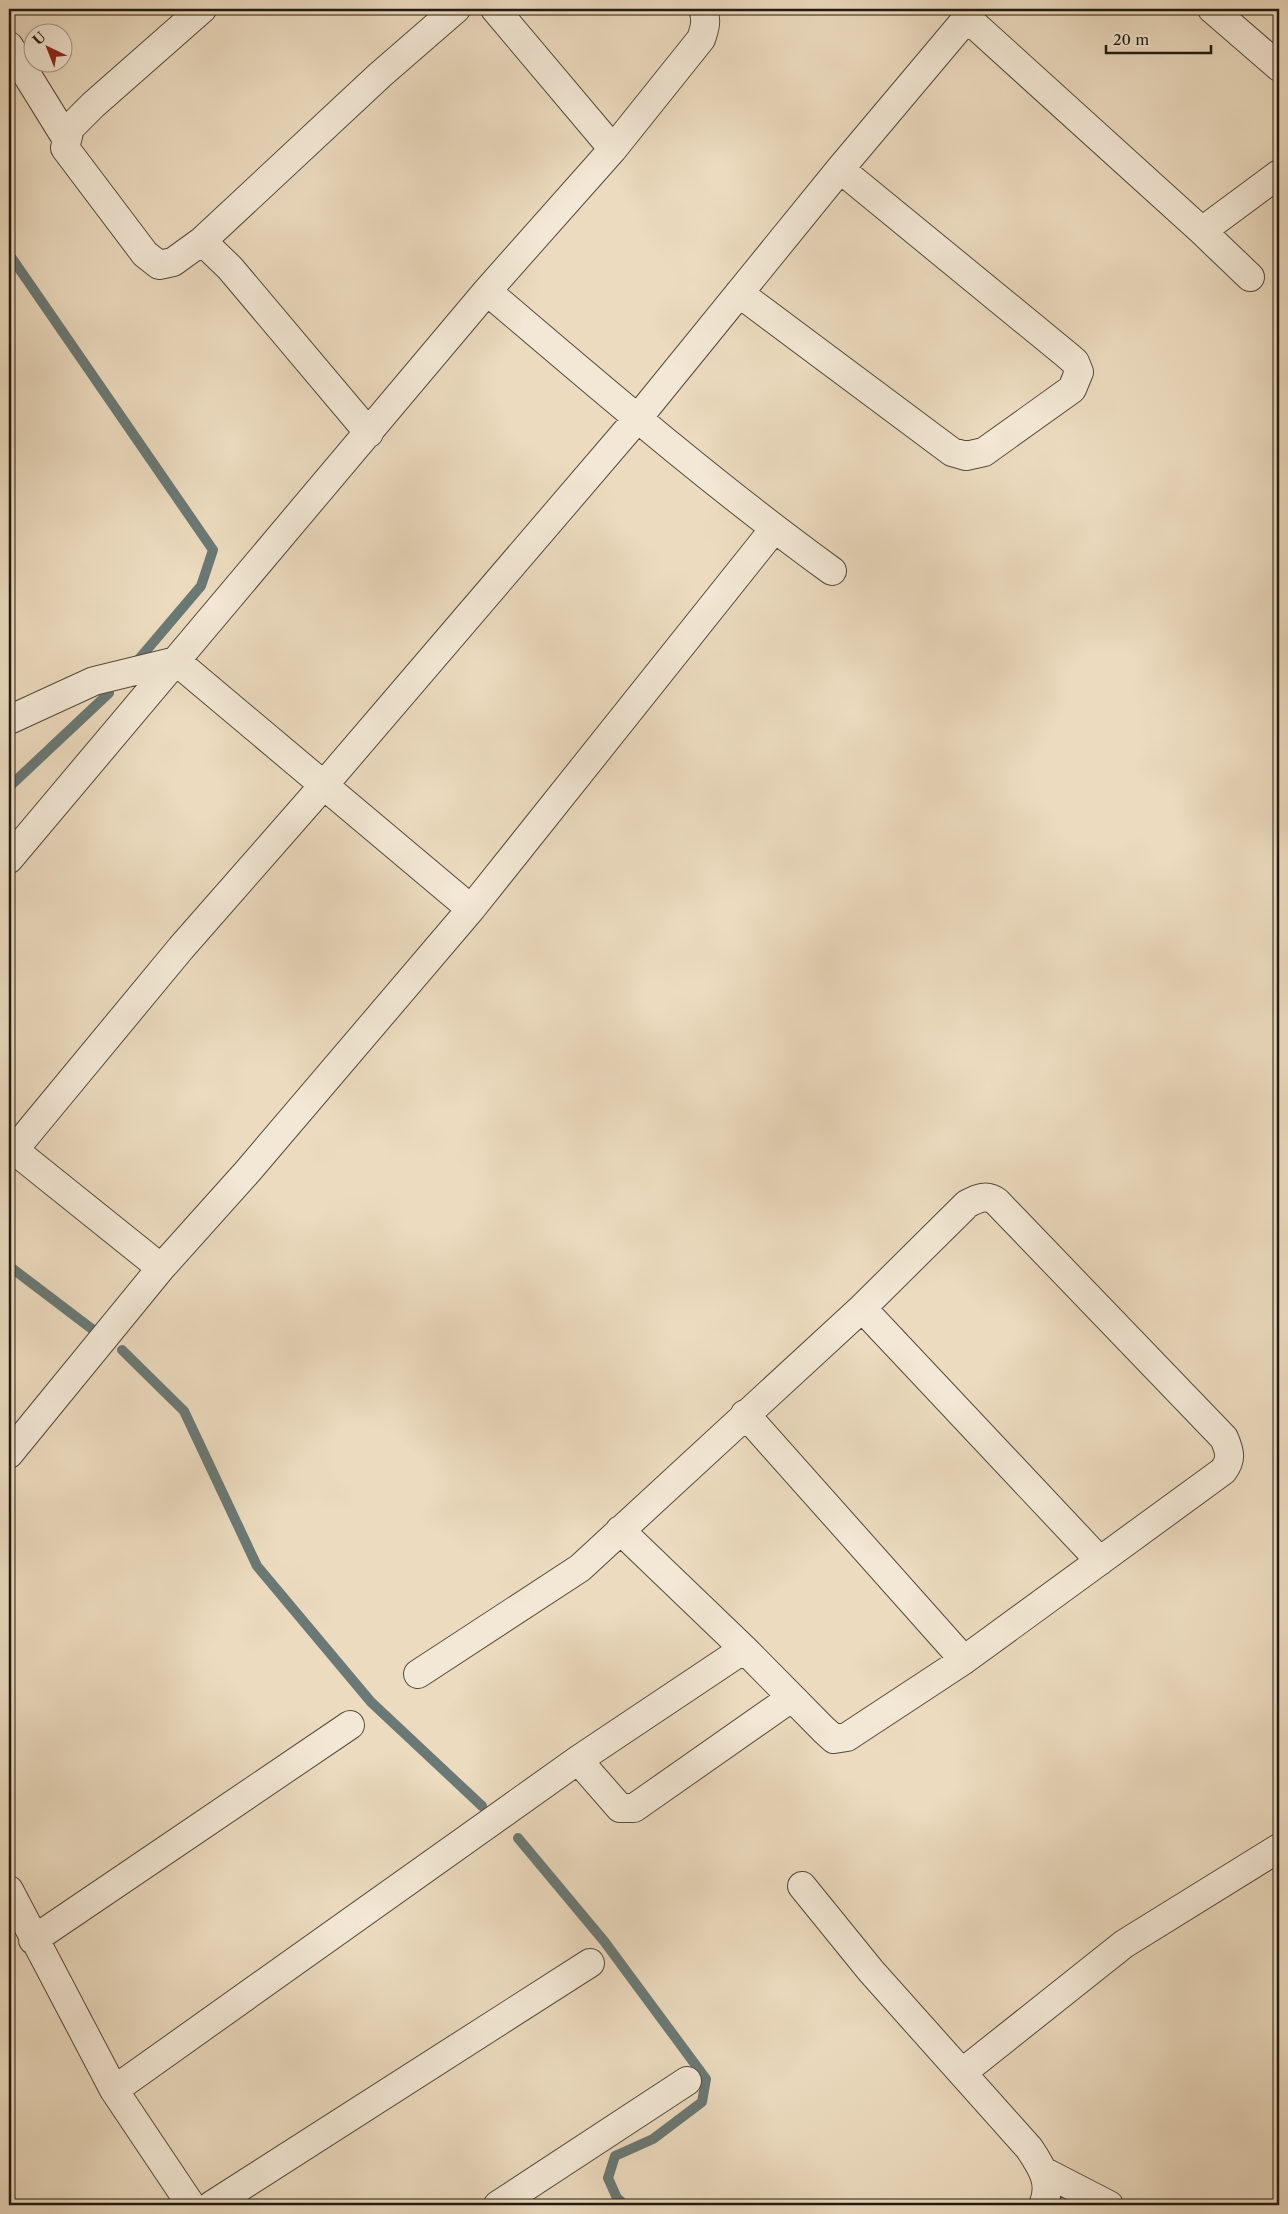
<svg xmlns="http://www.w3.org/2000/svg" width="1288" height="2214" font-family="'Libre Caslon Text',serif">
  <style>
    .lines { fill: none; stroke-linecap: round; stroke-linejoin: round }
    .stream { stroke: #6a7975; stroke-width: 10 }
    .minor-casing { stroke: #544a3c; stroke-width: 30 }
    .minor { stroke: #f3e8d5; stroke-width: 28 }
  </style>
  <rect width="100%" height="100%" fill="#ecdbbf"/>
  <filter id="stains"><feTurbulence type="fractalNoise" baseFrequency=".004" numOctaves="4"/><feColorMatrix values="0 0 0 0 .2 0 0 0 0 .09 0 0 0 0 .02 0 0 0 .5 -.17"/></filter>
  <radialGradient id="worn" r=".72"><stop offset=".6" stop-color="#630" stop-opacity="0"/><stop offset="1" stop-color="#630" stop-opacity=".3"/></radialGradient>
  <g class="lines">
    <path class="stream" d="M 9,254 L 213,550 L 201,586 L 139,659
      M 9,787 L 109,693
      M 9,1266 L 92,1329
      M 122,1350 L 184,1411 L 257,1566 L 371,1702 L 482,1806
      M 518,1838 L 604,1941 L 706,2079 L 702,2102 L 653,2139 L 615,2156 L 608,2178 L 617,2198 L 625,2205"/>
    <g class="minor-casing">
      <path id="minor" d="M 202,9 L 93,105 L 70,128 L 65,148 L 145,254 L 159,265 L 173,262 L 202,241
        M 495,9 L 613,149
        M 1212,9 L 1279,67
        M 9,46 L 66,138
        M 1202,231 L 1250,277
        M 487,291 C 600,387 712,484 832,571
        M 739,293 L 952,452 L 966,456 L 984,452 L 1072,389 L 1079,372 L 1075,362 L 1067,355 L 840,169
        M 369,433 L 230,268 L 202,241 L 380,75 L 456,9
        M 9,720 L 94,681 L 176,661 L 471,909
        M 9,859 L 487,291 L 613,149 L 701,39 C 705,28 707,20 703,9
        M 9,1146 L 161,1268 L 248,1171 L 471,909 L 774,529
        M 9,1156 L 181,948 L 323,786 L 637,419 L 840,169 L 967,18 L 1202,231 L 1279,174
        M 862,1308 L 1100,1561
        M 745,1414 L 964,1660
        M 9,1454 L 161,1268
        M 418,1674 L 580,1568 L 862,1308 L 967,1204 C 978,1198 987,1194 997,1202 L 1224,1438 C 1230,1452 1232,1459 1223,1471 L 964,1660 L 847,1737 L 834,1739 L 824,1730 L 744,1649 L 620,1530
        M 578,1760 L 620,1808 L 634,1808 L 791,1698
        M 802,1886 L 871,1971 L 1029,2148 C 1041,2166 1053,2183 1043,2205
        M 9,1890 L 114,2090 L 191,2205
        M 33,1940 L 350,1725
        M 963,2072 L 1124,1944 L 1279,1848
        M 114,2090 L 578,1760 L 744,1649
        M 1045,2172 L 1109,2205
        M 212,2205 L 590,1963
        M 498,2205 L 687,2081"/>
    </g>
    <use href="#minor" class="minor"/>
  </g>
  <rect width="1288" height="2214" fill="none" stroke="#ecdbbf" stroke-width="30"/>
  <rect x="10" y="10" width="1268" height="2194" fill="none" stroke="#211a10" stroke-width="2.5"/>
  <rect x="15" y="15" width="1258" height="2184" fill="none" stroke="#211a10"/>
  <g transform="translate(48 48) rotate(317)"><circle r="24" fill="#f3e8d5" stroke="#9f9686"/>
  <path d="M0-4L9 19L0 12L-9 19Z" fill="#8f2418"/>
  <text y="-8" font-size="14" font-weight="bold" text-anchor="middle" fill="#211a10">U</text>
  </g>
  <path d="M1106 45v8h105v-8" fill="none" stroke="#211a10" stroke-width="2.5"/>
  <text x="1113" y="45" font-size="15" fill="#211a10" stroke="#f3e8d5" stroke-width="4" paint-order="stroke">20 m</text>
  <rect width="100%" height="100%" filter="url(#stains)"/>
  <rect width="100%" height="100%" fill="url(#worn)"/>
</svg>
